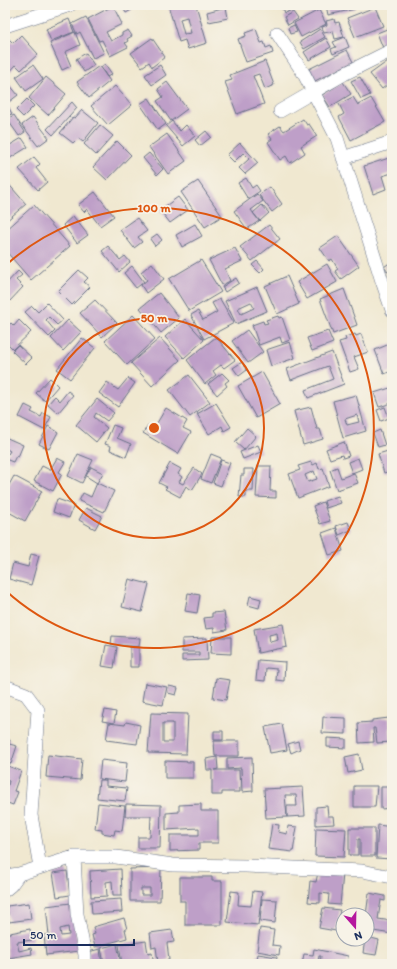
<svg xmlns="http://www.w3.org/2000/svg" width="397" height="969" font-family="Itim,sans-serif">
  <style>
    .building { fill: #be9fc8; fill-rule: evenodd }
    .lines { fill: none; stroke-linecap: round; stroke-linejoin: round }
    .minor-casing { stroke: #667086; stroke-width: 14 }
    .minor { stroke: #fff; stroke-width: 13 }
    .ring { fill: none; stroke: #de5710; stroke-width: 2 }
    .centre { fill: #de5710; stroke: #f7f3e8; stroke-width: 2 }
    .ring-label { font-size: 12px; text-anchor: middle; font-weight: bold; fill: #de5710; stroke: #f7f3e8; stroke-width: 3.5; stroke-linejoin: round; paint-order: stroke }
  </style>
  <rect width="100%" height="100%" fill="#f7f3e8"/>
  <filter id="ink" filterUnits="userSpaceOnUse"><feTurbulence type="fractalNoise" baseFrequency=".025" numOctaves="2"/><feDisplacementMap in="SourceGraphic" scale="8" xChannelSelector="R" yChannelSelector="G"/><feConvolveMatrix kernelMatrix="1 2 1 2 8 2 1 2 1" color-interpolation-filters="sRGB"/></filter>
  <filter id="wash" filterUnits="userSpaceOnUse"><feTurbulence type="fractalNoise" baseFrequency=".012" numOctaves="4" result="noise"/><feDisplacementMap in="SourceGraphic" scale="16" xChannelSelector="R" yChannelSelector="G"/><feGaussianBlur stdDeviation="0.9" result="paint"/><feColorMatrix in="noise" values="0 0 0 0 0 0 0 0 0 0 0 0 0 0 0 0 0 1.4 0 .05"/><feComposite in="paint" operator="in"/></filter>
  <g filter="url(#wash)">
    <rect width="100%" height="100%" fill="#f0e8d0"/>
    <g id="blocks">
      <path class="building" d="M 121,5 L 136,5 L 137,7 L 126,13 Z
        M 168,5 L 196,5 L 207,43 L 188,49 L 185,40 L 179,42 ZM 187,17 L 191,33 L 184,34 L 180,19 Z
        M 281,5 L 292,5 L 293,10 L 284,13 Z
        M 326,5 L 354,5 L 355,9 L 328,15 Z
        M 113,6 L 122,24 L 106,32 L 111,41 L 122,35 L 122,33 L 128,30 L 132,36 L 127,39 L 128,41 L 125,43 L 128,47 L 110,56 L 102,40 L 99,41 L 88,19 Z
        M 226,7 L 228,18 L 209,22 L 207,12 Z
        M 375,7 L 383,26 L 355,37 L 347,18 Z
        M 319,10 L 326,24 L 301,37 L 294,23 Z
        M 293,12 L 298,19 L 288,25 L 284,17 Z
        M 86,17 L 104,53 L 93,58 L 80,32 L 77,34 L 72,24 Z
        M 69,19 L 74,32 L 51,41 L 46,29 Z
        M 334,19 L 335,23 L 339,22 L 344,37 L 335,39 L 333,31 L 324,33 L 322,27 L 327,25 L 326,21 Z
        M 294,25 L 297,32 L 290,34 L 288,28 Z
        M 392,27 L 392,44 L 383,48 L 377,33 Z
        M 256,29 L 261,43 L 264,42 L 266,48 L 271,46 L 273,53 L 246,62 L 238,39 L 246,36 L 245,33 Z
        M 320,29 L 325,37 L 304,49 L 300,42 Z
        M 75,32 L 80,45 L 65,52 L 71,66 L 62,70 L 50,43 Z
        M 21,35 L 38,54 L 21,70 L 16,65 L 7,75 L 5,73 L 5,43 L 9,39 L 13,43 Z
        M 345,37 L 349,47 L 333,54 L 331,49 L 336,47 L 333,42 Z
        M 152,38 L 165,57 L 152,67 L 149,62 L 142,67 L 131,53 Z
        M 326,38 L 331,47 L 309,60 L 304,52 Z
        M 347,50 L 353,62 L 315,81 L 309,69 Z
        M 86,53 L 94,65 L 84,72 L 76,59 Z
        M 265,61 L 274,85 L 265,89 L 259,74 L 253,76 L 264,104 L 237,114 L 225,82 L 232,80 L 230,75 Z
        M 388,61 L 392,66 L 392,81 L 382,89 L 370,74 Z
        M 105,64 L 112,74 L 107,77 L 101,67 Z
        M 33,65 L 43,79 L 26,91 L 16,77 Z
        M 160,65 L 166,75 L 152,85 L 145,75 Z
        M 99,66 L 110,81 L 89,98 L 77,82 Z
        M 46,77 L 66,94 L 48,115 L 29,98 Z
        M 360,77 L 370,95 L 361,99 L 351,81 Z
        M 5,79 L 18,95 L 5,105 Z
        M 167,82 L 187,109 L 171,121 L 157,101 L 163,97 L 158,89 Z
        M 343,82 L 351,94 L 330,107 L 322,95 Z
        M 115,86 L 132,105 L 108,125 L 91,106 Z
        M 353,97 L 358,105 L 371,98 L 385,122 L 351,140 L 339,117 L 344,114 L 339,104 Z
        M 149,98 L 166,124 L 158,130 L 140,104 Z
        M 27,99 L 34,106 L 23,117 L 16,110 Z
        M 72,102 L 77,108 L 53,135 L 47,129 Z
        M 8,106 L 12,114 L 5,116 L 5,107 Z
        M 82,110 L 98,123 L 83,142 L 78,138 L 73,143 L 60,133 L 73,117 L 75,118 Z
        M 14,115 L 25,132 L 19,136 L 7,119 Z
        M 33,117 L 49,138 L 38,146 L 22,125 Z
        M 303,119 L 307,125 L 309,124 L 317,136 L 301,146 L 305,153 L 290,163 L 286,156 L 280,160 L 268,142 L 272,139 L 268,134 L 280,126 L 284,131 Z
        M 172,121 L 180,131 L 186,125 L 195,136 L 183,146 L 166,126 Z
        M 100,125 L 113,136 L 96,155 L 84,144 Z
        M 206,131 L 211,137 L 200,146 L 195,140 Z
        M 167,134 L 186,161 L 168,174 L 149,147 Z
        M 22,138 L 28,147 L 7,160 L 5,158 L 5,148 Z
        M 117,141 L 131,155 L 107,180 L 93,167 Z
        M 240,143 L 258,163 L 245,174 L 239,168 L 249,159 L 243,153 L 234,162 L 227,155 Z
        M 149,153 L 163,169 L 157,175 L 143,158 Z
        M 34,157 L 40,164 L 36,168 L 47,182 L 38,190 L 19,169 Z
        M 392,157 L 392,173 L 382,176 L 386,189 L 373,194 L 364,166 Z
        M 246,178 L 252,188 L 256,185 L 260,191 L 248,199 L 238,183 Z
        M 5,180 L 26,204 L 5,222 Z
        M 198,181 L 222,216 L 205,227 L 181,192 Z
        M 270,187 L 282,204 L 272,212 L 259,195 Z
        M 95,192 L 114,216 L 100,226 L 87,209 L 84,212 L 78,205 Z
        M 257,194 L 263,201 L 251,210 L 259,221 L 247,229 L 234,211 Z
        M 178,197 L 188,210 L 170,223 L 160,210 Z
        M 34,205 L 70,246 L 31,280 L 5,250 L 5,231 Z
        M 262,205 L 269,213 L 260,221 L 253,213 Z
        M 73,216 L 88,235 L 77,243 L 63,225 Z
        M 137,218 L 147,231 L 138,237 L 142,242 L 134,248 L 120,230 Z
        M 195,224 L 202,236 L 182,247 L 176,235 Z
        M 269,225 L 280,239 L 252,261 L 240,247 Z
        M 157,234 L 162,240 L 155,246 L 150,239 Z
        M 338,236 L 359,266 L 341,279 L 335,271 L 338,269 L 332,259 L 329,261 L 320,248 Z
        M 108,246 L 120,260 L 125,256 L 130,262 L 119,272 L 102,251 Z
        M 235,248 L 242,261 L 225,269 L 230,281 L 222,285 L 209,260 Z
        M 201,260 L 221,292 L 189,311 L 169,279 Z
        M 257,261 L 264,269 L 260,273 L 252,265 Z
        M 392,261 L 392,277 L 384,267 Z
        M 152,263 L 164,279 L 146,293 L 141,285 L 147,280 L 141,272 Z
        M 327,264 L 337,282 L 307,299 L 297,282 Z
        M 132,266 L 144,282 L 136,288 L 124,273 Z
        M 79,270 L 88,278 L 84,282 L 90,287 L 72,305 L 58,291 Z
        M 18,271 L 22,275 L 16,280 L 23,287 L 9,302 L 5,299 L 5,285 Z
        M 287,276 L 299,304 L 277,314 L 265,286 Z
        M 236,278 L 239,283 L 225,292 L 222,287 Z
        M 257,287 L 267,311 L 236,324 L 225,301 ZM 251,302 L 254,308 L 241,314 L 238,308 Z
        M 344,289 L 357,325 L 333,334 L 320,299 Z
        M 159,293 L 179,318 L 161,333 L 140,308 Z
        M 220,299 L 234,323 L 204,339 L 191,315 L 198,311 L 203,320 L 217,312 L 212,303 Z
        M 95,300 L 117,323 L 102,337 L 80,313 Z
        M 47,303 L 63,320 L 57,325 L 49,317 L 46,320 L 55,331 L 49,337 L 25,312 L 32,306 L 38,312 Z
        M 133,315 L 155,339 L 127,365 L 105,341 Z
        M 278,316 L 279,318 L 282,317 L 290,340 L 282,343 L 280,337 L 259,345 L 252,325 L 263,321 L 264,324 L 268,323 L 266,320 Z
        M 185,319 L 204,340 L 184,358 L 165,337 Z
        M 19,320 L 31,332 L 13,349 L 5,341 L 5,329 L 11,323 L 14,326 Z
        M 68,320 L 81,332 L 63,351 L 51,338 Z
        M 247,330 L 263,352 L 248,363 L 232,341 Z
        M 328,331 L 333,343 L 312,351 L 307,338 Z
        M 355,334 L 356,336 L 361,334 L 368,352 L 354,357 L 359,369 L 350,372 L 339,342 L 346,340 L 345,337 Z
        M 216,337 L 235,360 L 224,368 L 221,365 L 213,371 L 216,375 L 205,384 L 187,360 Z
        M 82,338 L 95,348 L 70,379 L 57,369 Z
        M 160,338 L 180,360 L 152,386 L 131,363 Z
        M 290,342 L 295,358 L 271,366 L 266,350 Z
        M 392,343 L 392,371 L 384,374 L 375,350 Z
        M 18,345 L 32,358 L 26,364 L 12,351 Z
        M 332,352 L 344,384 L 308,398 L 305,390 L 333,379 L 328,366 L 291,380 L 287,369 Z
        M 242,362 L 247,370 L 239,376 L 233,368 Z
        M 262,372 L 280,404 L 256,418 L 238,386 Z
        M 222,373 L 229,380 L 225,383 L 227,386 L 217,395 L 208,384 Z
        M 189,375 L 210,402 L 190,417 L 169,390 Z
        M 50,378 L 58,386 L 45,401 L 36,393 Z
        M 128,378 L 135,383 L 118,407 L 99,393 L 107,382 L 118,390 Z
        M 390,388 L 392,394 L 392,403 L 379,407 L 374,393 Z
        M 68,391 L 73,395 L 58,413 L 48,404 L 55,396 L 60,401 Z
        M 356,395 L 366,431 L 343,438 L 333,401 ZM 357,415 L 359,422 L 347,425 L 345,419 Z
        M 97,399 L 114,413 L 107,421 L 96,413 L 94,417 L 107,428 L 96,442 L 76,425 Z
        M 216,403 L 231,427 L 224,431 L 222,426 L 209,434 L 197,414 Z
        M 25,405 L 33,409 L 31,412 L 41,417 L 43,413 L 51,417 L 44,430 L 19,417 Z
        M 311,407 L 317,429 L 320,429 L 323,439 L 303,445 L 294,411 Z
        M 385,407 L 389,418 L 381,421 L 377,410 Z
        M 166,408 L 187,421 L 183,428 L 191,432 L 178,454 L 143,433 L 148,425 L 154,428 Z
        M 113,425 L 121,428 L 117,438 L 131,444 L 126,457 L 110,450 L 111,446 L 105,444 Z
        M 48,426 L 58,432 L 49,449 L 39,444 Z
        M 247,428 L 256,436 L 244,450 L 235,442 Z
        M 380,430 L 385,445 L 378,447 L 373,433 Z
        M 5,437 L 23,445 L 18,457 L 16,456 L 13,462 L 5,459 L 5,452 L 8,454 L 10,451 L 5,448 Z
        M 344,442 L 349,456 L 343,458 L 342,455 L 330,459 L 326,449 Z
        M 258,445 L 261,452 L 243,459 L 240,452 Z
        M 388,451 L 391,460 L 392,460 L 392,470 L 384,473 L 378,454 Z
        M 78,454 L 93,460 L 82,483 L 68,476 Z
        M 211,454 L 221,458 L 211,483 L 201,479 Z
        M 57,458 L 65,462 L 59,472 L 62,474 L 53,491 L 34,481 L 42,466 L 50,470 Z
        M 358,458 L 362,469 L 352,473 L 348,462 Z
        M 221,460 L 230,463 L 221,486 L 213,483 Z
        M 311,462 L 313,465 L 317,463 L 319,469 L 323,468 L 329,486 L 298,498 L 289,474 L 300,470 L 298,466 ZM 314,471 L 317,479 L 308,482 L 305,475 Z
        M 170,463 L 181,469 L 178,474 L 182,477 L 179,482 L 183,484 L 194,468 L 202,474 L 192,490 L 186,486 L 180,497 L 165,489 L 167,487 L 159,483 Z
        M 258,466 L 271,466 L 270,491 L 276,491 L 276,498 L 256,497 Z
        M 91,467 L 103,473 L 97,483 L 86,476 Z
        M 337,467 L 341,478 L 354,473 L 358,483 L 337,490 L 330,470 Z
        M 244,469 L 254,469 L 253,491 L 246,491 L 246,497 L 239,497 L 241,475 L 244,475 Z
        M 14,476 L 42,491 L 25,521 L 5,510 L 5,492 Z
        M 97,483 L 114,491 L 104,512 L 79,501 L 83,493 L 91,497 Z
        M 338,496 L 341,503 L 326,508 L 324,501 Z
        M 57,499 L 74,505 L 69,518 L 53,512 Z
        M 323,502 L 330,521 L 320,524 L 313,506 Z
        M 86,508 L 102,516 L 95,529 L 79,520 Z
        M 348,522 L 351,530 L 339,535 L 336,526 Z
        M 336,528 L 343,551 L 329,555 L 322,533 Z
        M 31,554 L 39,556 L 31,585 L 9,579 L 13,563 L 28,567 Z
        M 129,579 L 149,584 L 142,612 L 122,607 Z
        M 188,593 L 200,595 L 197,613 L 185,611 Z
        M 250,596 L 261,599 L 259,608 L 248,605 Z
        M 224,612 L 227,630 L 214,632 L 214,628 L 206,629 L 204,618 L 212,617 L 212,613 Z
        M 283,624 L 287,647 L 258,653 L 254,629 ZM 277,633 L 278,640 L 270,642 L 269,635 Z
        M 112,636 L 140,638 L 139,647 L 111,644 Z
        M 212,637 L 231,637 L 231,654 L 211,653 Z
        M 207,638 L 208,660 L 182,661 L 182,655 L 199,655 L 199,652 L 182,652 L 182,639 Z
        M 106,645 L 117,647 L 114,668 L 102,666 Z
        M 130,647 L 139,647 L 139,667 L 130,667 Z
        M 258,660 L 285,662 L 284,681 L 276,680 L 277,669 L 266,668 L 265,681 L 256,680 Z
        M 216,678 L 230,680 L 226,700 L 213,698 Z
        M 145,683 L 167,687 L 163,705 L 142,701 Z
        M 169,686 L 178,688 L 176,695 L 168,693 Z
        M 105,710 L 116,712 L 114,723 L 102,721 Z
        M 151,713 L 188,714 L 186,754 L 148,753 ZM 163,723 L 173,723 L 173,742 L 163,742 Z
        M 323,717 L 346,718 L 346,734 L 322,733 Z
        M 389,718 L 391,742 L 377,743 L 375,728 L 373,728 L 374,742 L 359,743 L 358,723 L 372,722 L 372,720 Z
        M 126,722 L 140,725 L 137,744 L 106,740 L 109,723 L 125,725 Z
        M 282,724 L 287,750 L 270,753 L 265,727 Z
        M 214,731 L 223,731 L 223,740 L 214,740 Z
        M 327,738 L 346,739 L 346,748 L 327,747 Z
        M 5,739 L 10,740 L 9,744 L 17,746 L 11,764 L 5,762 Z
        M 214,741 L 239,741 L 239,756 L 215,756 Z
        M 298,741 L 300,749 L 291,753 L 288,744 Z
        M 359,754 L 362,770 L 348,773 L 345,757 Z
        M 48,755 L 82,759 L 80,780 L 46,777 Z
        M 217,757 L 218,769 L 214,770 L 239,770 L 240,792 L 222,792 L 222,795 L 212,795 L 212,770 L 207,770 L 206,759 Z
        M 252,757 L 253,791 L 242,792 L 241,768 L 227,769 L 227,758 Z
        M 101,760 L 127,763 L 125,782 L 99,779 Z
        M 165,761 L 193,762 L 193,778 L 165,778 Z
        M 5,765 L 21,771 L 14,791 L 18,792 L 13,805 L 5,802 L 5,784 L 8,785 L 9,781 L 5,780 Z
        M 99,780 L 106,780 L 106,786 L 127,788 L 125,801 L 97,798 Z
        M 354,786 L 377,786 L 375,807 L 354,807 Z
        M 303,787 L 305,816 L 287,817 L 287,806 L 297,806 L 296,795 L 285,795 L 287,817 L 266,818 L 264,789 Z
        M 381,787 L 392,787 L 392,808 L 381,809 Z
        M 98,803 L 125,806 L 122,831 L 115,830 L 114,835 L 102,833 L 102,830 L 95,829 Z
        M 126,804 L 161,805 L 160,848 L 138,848 L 138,837 L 150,837 L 151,816 L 125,816 Z
        M 201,804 L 201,811 L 218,811 L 218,843 L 199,843 L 199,850 L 170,851 L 170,835 L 199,835 L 199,828 L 166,830 L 166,813 L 179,812 L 179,805 Z
        M 327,806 L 328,816 L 333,816 L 334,824 L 316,825 L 316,807 Z
        M 272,824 L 279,825 L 278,832 L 287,834 L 288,826 L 297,827 L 293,852 L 268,849 Z
        M 378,825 L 392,827 L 392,859 L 376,858 Z
        M 316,828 L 346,829 L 344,857 L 315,856 Z
        M 349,828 L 375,828 L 375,856 L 360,856 L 360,839 L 358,839 L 358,855 L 349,855 Z
        M 161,868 L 160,901 L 130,901 L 130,869 ZM 141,888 L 150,888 L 150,895 L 141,895 Z
        M 121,869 L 122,895 L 113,895 L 112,881 L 106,882 L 107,896 L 91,897 L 90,871 Z
        M 67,871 L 70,895 L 57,897 L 53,873 Z
        M 318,872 L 343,874 L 340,905 L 328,904 L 329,894 L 320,893 L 320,903 L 308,902 L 310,881 L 316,882 Z
        M 180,877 L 212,877 L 212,881 L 222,881 L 222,925 L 185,925 L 185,901 L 180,901 Z
        M 231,891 L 239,892 L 238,905 L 251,906 L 253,891 L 262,892 L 258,925 L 227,922 Z
        M 369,893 L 385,896 L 385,901 L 381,900 L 378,919 L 392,921 L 392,934 L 367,930 L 367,915 L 366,915 Z
        M 121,899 L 122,912 L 92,914 L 91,901 Z
        M 262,899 L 277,900 L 275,923 L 260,921 Z
        M 29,903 L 31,919 L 9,922 L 7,906 Z
        M 71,903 L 79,951 L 46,955 L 44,935 L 49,935 L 46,906 ZM 68,927 L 69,935 L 61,936 L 60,929 Z
        M 323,908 L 340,910 L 336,931 L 319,928 Z
        M 124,918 L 127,929 L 125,929 L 127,938 L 95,947 L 92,935 L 95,934 L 93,927 Z
        M 260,928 L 274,930 L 272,945 L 280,946 L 279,955 L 257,951 Z
        M 30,929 L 32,940 L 17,942 L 19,951 L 31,948 L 32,954 L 8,958 L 5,934 Z
        M 172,930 L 174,942 L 167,943 L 169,960 L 158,962 L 156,947 L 152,948 L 150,933 Z
        M 367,937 L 379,940 L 376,955 L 363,953 L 365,939 L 367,939 Z
        M 146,941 L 148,954 L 152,953 L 154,964 L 122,964 L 119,945 Z
        M 117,944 L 121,964 L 104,964 L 101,948 Z
        M 100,949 L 102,964 L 90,964 L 88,952 Z
        M 314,949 L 348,956 L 347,964 L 320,964 L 321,956 L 319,956 L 318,964 L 302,964 L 304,954 L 313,955 Z
        M 258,954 L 277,957 L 276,963 L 279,964 L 256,964 Z"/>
    </g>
  </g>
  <g filter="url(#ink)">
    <use href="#blocks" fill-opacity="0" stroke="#667086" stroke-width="1"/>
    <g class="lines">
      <g class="minor-casing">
        <path id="minor" d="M 5,26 L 70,5
          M 277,33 L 304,74 L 337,138 L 382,281 L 392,310
          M 280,111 L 344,74 L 392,50
          M 343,158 L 392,142
          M 5,686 L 26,694 L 38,710 L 31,815 L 40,867
          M 74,857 L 77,914 L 85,955 L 85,964
          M 5,876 L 19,874 L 74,857 L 116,857 L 173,865 L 246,866 L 362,871 L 392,877
          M 5,890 L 11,885 L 19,874"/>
      </g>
      <use href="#minor" class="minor"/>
    </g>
  </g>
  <g class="ring">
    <circle cx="154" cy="428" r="110"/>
    <path d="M5 266A220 220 0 1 1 5 590"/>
  </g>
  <circle cx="154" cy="428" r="6" class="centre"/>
  <g class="ring-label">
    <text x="154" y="212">100 m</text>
    <text x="154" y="322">50 m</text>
  </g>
  <rect width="397" height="969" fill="none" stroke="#f7f3e8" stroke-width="20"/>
  <g transform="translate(355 927) rotate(160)"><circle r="19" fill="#f7f3e8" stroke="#9fa5b1"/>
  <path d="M0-3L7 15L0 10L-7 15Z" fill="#b5179e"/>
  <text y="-6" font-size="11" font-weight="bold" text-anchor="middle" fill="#1b2f5e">N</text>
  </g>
  <path d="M24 939v6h110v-6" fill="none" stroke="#1b2f5e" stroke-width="2"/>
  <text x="30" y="939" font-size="12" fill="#1b2f5e" stroke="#f7f3e8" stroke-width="3" paint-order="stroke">50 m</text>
</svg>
